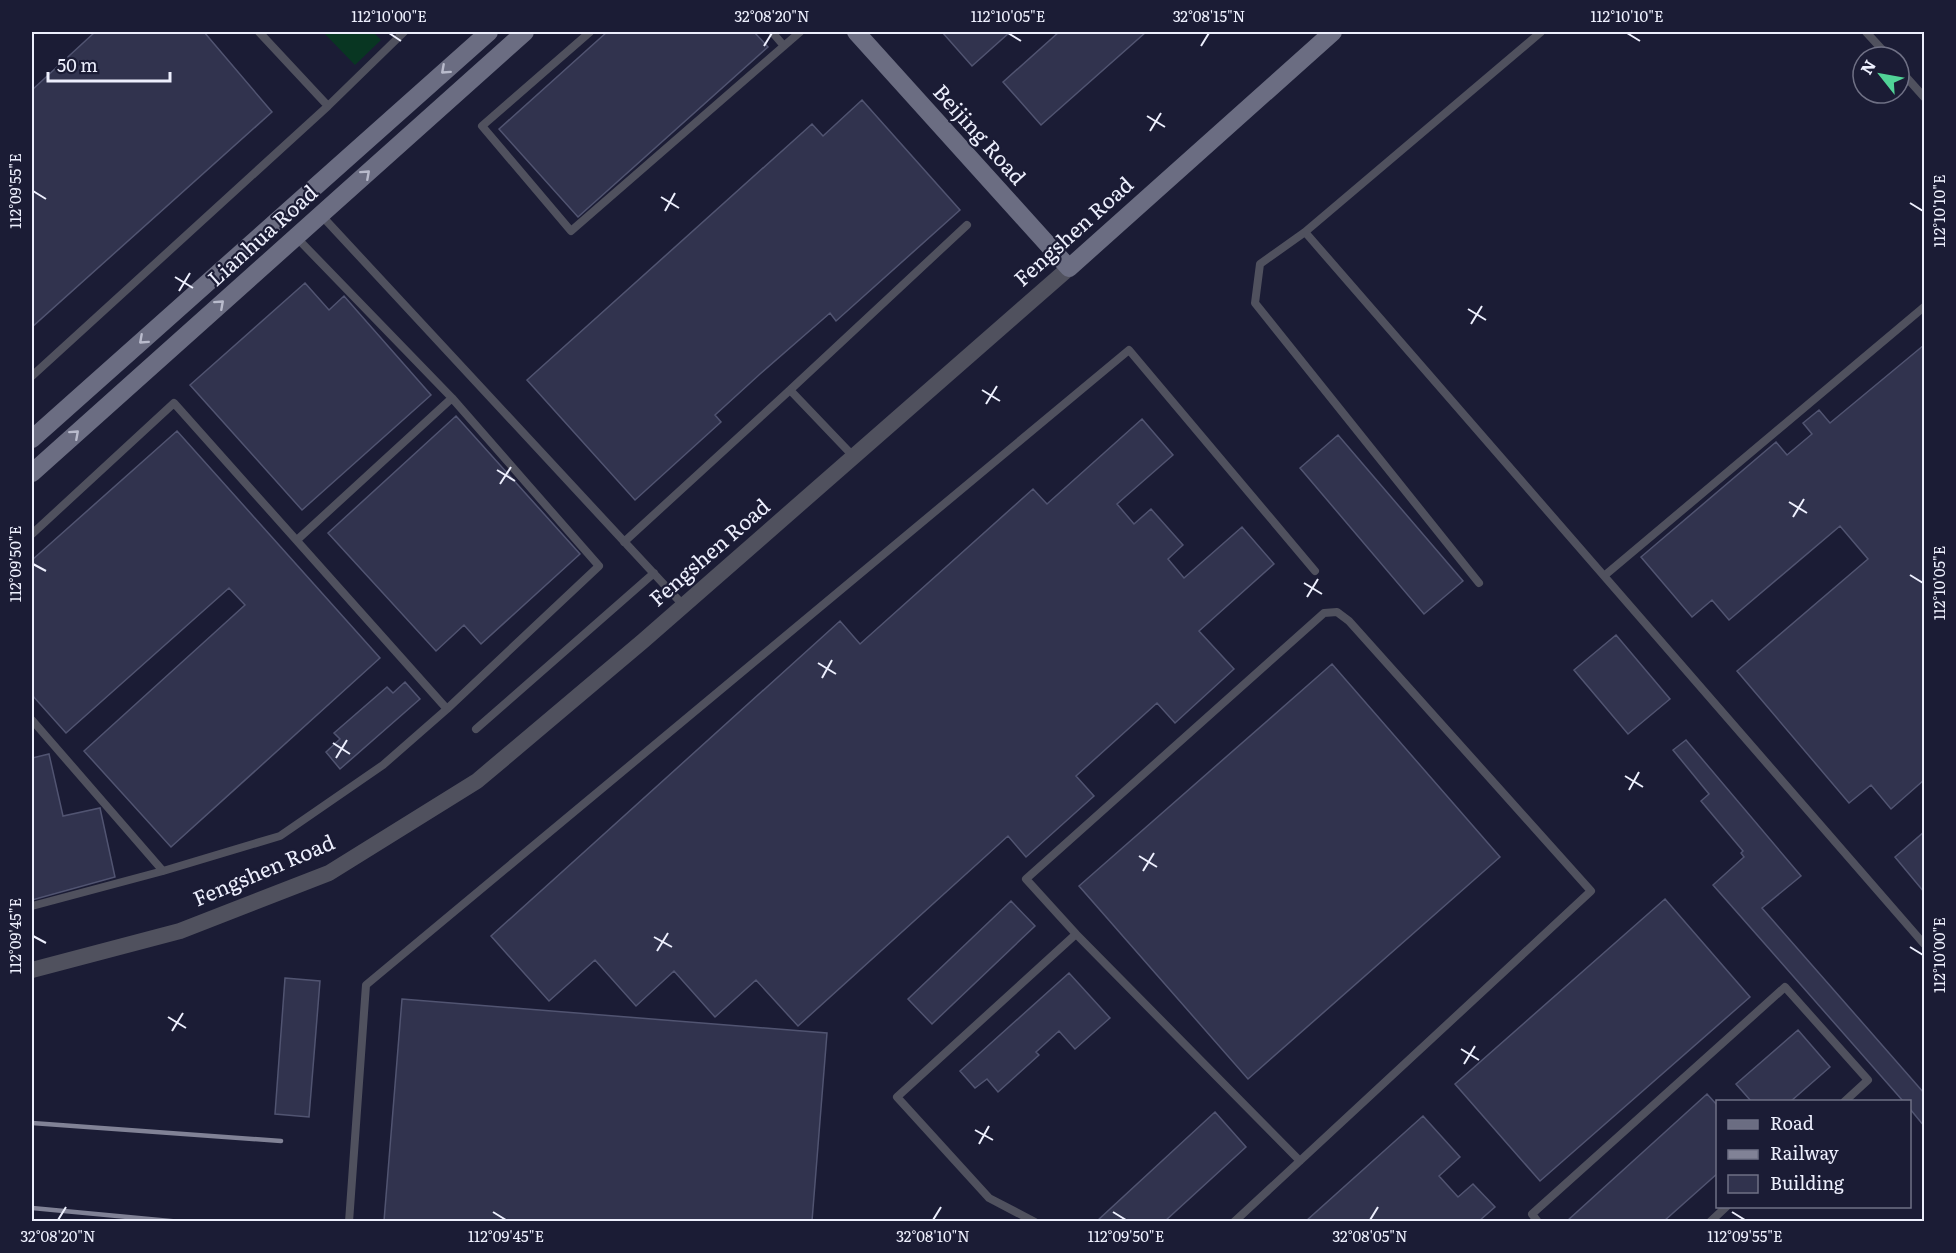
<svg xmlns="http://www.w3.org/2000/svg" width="1956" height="1253" font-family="Literata,serif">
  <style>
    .green { fill: #083622 }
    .building { fill: #31334e; stroke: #515471; stroke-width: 1.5 }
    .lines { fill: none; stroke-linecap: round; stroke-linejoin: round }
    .lane { stroke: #50515e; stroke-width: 8 }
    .street { stroke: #50515e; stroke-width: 16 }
    .secondary { stroke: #6b6d82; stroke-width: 18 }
    .rail { stroke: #818296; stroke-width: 4.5 }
    .oneway { stroke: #b9bbcc }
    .ticks { fill: none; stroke: #edeffd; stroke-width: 2 }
    .labels { text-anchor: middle; stroke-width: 4.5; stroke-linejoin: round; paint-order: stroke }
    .street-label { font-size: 21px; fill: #edeffd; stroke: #1b1c35 }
    .neatline { fill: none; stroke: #edeffd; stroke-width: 2 }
    .ticks-label { font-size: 15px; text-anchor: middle; fill: #edeffd }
  </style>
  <rect width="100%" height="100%" fill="#1b1c35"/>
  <path class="green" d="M 323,32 L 373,32 L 381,40 L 355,65 Z"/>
  <path class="building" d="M 95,32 L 204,32 L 272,112 L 32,327 L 32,90 Z
    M 607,32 L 754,32 L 768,47 L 578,217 L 499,129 Z
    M 942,32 L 1010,32 L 972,66 Z
    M 1059,32 L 1146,32 L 1041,125 L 1003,82 Z
    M 862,100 L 960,210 L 836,321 L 830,313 L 760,374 L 715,415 L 721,422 L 635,500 L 527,380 L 812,124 L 823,136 Z
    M 305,283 L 329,310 L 344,296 L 431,395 L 302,510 L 190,385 Z
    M 1924,345 L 1924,780 L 1891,809 L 1871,785 L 1849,803 L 1737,671 L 1868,559 L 1840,526 L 1729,620 L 1712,600 L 1692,617 L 1641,557 L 1776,442 L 1787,455 L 1812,434 L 1803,423 L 1819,410 L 1830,423 Z
    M 456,416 L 580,554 L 481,644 L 464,625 L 436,651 L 328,533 Z
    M 1142,419 L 1173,455 L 1117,504 L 1134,524 L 1151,509 L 1183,545 L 1168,559 L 1184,578 L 1242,527 L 1274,564 L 1199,631 L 1234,669 L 1175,723 L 1157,703 L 1076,776 L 1094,796 L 1026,857 L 1008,836 L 798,1026 L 756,980 L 715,1017 L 674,971 L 636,1006 L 595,960 L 549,1001 L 491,936 L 840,621 L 860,644 L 1033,489 L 1047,504 Z
    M 177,431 L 380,658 L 171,847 L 84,751 L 245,605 L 229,588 L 66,733 L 32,695 L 32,560 Z
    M 1338,435 L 1463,581 L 1424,614 L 1300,468 Z
    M 1616,635 L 1670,699 L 1628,734 L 1574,670 Z
    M 1332,664 L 1500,857 L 1248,1079 L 1079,886 Z
    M 405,682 L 420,699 L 340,769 L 326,752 L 340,739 L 334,733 L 387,687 L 393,693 Z
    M 1686,740 L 1801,876 L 1762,908 L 1924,1093 L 1924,1126 L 1910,1109 L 1910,1101 L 1903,1101 L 1713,885 L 1744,857 L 1741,853 L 1743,851 L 1701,801 L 1709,794 L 1673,750 Z
    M 49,754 L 63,816 L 100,808 L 115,877 L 32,900 L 32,758 Z
    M 1924,832 L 1924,892 L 1895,857 Z
    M 1665,899 L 1750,997 L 1540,1181 L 1455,1084 Z
    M 1011,901 L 1035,926 L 932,1024 L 908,999 Z
    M 1069,973 L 1110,1018 L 1075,1049 L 1059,1031 L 1036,1052 L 1039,1055 L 998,1092 L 987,1079 L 975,1088 L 960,1071 Z
    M 285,978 L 320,981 L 309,1117 L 275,1114 Z
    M 402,999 L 827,1033 L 812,1221 L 384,1221 Z
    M 1798,1030 L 1830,1067 L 1791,1101 L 1751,1101 L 1736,1084 Z
    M 1707,1094 L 1718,1106 L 1718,1173 L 1664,1221 L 1567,1221 Z
    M 1215,1112 L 1246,1147 L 1165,1221 L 1097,1221 Z
    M 1423,1116 L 1460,1157 L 1439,1176 L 1458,1197 L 1473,1184 L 1495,1207 L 1479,1221 L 1306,1221 Z"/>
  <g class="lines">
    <path class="lane" d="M 590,32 L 482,126 L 571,231 L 800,32
      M 772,32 L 784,46
      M 1541,32 L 1305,232 L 1924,944
      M 1866,32 L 1889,57
      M 1899,69 L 1924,97
      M 328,106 L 404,32
      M 321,215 L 684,606
      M 1305,232 L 1260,264 L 1255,303 L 1479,583
      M 296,237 L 452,398 L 297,540
      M 32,376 L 328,106 L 259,32
      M 790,390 L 967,225
      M 32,534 L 174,403 L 447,709 L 383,765 L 280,836 L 163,871 L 32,720
      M 624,542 L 790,390 L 854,457
      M 1604,576 L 1924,307
      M 447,709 L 599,566 L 452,398
      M 476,729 L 654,573
      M 32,906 L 163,871
      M 1076,934 L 1300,1161
      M 349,1222 L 366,985 L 1129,350 L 1315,571
      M 1035,1222 L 989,1198 L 897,1097 L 1076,934 L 1026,879 L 1324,613 L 1337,612 L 1349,621 L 1591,891 L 1234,1222
      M 1538,1222 L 1532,1214 L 1785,987 L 1868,1080 L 1844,1102
      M 1710,1222 L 1727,1206"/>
    <path class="street" d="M 32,970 L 180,931 L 329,873 L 477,781 L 643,641 L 1069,268"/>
    <path class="secondary" d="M 856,32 L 1069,268 L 1333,32
      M 32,439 L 489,32
      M 32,473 L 525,32"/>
    <path class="rail" d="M 32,1123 L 281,1141
      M 32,1208 L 181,1222"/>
  </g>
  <defs><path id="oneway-chevron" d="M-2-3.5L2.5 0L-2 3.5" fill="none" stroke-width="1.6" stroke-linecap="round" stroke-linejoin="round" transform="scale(1.5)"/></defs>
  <g class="oneway">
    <use href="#oneway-chevron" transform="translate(445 70) rotate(138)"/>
    <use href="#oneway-chevron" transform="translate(366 174) rotate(-42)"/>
    <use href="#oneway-chevron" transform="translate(220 304) rotate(-42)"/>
    <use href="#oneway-chevron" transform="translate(143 340) rotate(138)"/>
    <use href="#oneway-chevron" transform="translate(75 434) rotate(-42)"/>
  </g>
  <path class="ticks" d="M 389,33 L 401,41M 1008,33 L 1021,41M 1627,33 L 1640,41M 764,46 L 772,33M 1201,46 L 1209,33M 1147,116 L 1165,127M 1150,131 L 1161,113M 33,191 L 46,199M 661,197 L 679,208M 1910,203 L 1923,211M 665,211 L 675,193M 175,277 L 193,288M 179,291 L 190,273M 1468,309 L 1486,320M 1471,324 L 1482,306M 982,390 L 1000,401M 986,404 L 997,386M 497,470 L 515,481M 500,484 L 511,467M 1789,502 L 1807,513M 1793,517 L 1804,499M 33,564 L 46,571M 1910,575 L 1923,583M 1304,583 L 1322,594M 1307,597 L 1318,579M 818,663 L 836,674M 822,678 L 832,660M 333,743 L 350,754M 336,758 L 347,740M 1625,776 L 1643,787M 1629,790 L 1639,772M 1139,856 L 1157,867M 1143,871 L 1154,853M 33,936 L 46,943M 654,937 L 672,947M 1910,947 L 1923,955M 657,951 L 668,933M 168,1017 L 186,1028M 172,1031 L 183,1013M 1461,1049 L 1479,1060M 1464,1064 L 1475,1046M 975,1130 L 993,1140M 979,1144 L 989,1126M 493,1212 L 506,1220M 1113,1212 L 1126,1220M 1732,1212 L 1745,1220M 58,1220 L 66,1207M 933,1220 L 941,1207M 1370,1220 L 1378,1207"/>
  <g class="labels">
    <g class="street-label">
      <text transform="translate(979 135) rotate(48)" y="7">Beijing Road</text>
      <text transform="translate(1074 232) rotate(-42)" y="7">Fengshen Road</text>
      <text transform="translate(263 236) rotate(-42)" y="7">Lianhua Road</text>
      <text transform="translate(710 553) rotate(-41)" y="7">Fengshen Road</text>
      <text transform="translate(264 871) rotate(-23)" y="7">Fengshen Road</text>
    </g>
  </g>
  <rect width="1956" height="1253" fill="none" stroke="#1b1c35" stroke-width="66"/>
  <rect x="1716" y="1100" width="195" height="108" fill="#1b1c35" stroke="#6f7085" stroke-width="1.5"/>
  <rect x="1728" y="1120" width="30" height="9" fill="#6b6d82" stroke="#6f7085" stroke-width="1.5"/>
  <text x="1770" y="1130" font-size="18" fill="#edeffd">Road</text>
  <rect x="1728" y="1150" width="30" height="9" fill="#818296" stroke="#6f7085" stroke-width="1.5"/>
  <text x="1770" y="1160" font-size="18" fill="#edeffd">Railway</text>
  <rect x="1728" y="1175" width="30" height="18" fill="#31334e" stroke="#6f7085" stroke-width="1.5"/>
  <text x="1770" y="1190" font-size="18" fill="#edeffd">Building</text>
  <g transform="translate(1881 75) rotate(301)"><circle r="28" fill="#1b1c35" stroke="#6f7085" stroke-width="1.5"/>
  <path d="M0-4.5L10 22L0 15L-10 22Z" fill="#51d397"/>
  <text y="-9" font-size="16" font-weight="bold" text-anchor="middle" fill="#edeffd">N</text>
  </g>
  <path d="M48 72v9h122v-9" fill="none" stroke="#edeffd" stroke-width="3"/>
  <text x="57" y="72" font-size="18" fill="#edeffd" stroke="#1b1c35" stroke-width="4.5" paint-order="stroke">50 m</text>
  <rect x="33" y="33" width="1890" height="1187" class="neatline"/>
  <g class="ticks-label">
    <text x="389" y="22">112°10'00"E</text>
    <text x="772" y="22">32°08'20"N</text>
    <text x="1008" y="22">112°10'05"E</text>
    <text x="1209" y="22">32°08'15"N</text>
    <text x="1627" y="22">112°10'10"E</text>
    <text transform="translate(16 191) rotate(-90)" y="5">112°09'55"E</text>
    <text transform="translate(1940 211) rotate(-90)" y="5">112°10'10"E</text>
    <text transform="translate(16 564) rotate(-90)" y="5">112°09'50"E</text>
    <text transform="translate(1940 583) rotate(-90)" y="5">112°10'05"E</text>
    <text transform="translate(16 936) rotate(-90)" y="5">112°09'45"E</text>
    <text transform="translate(1940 955) rotate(-90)" y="5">112°10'00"E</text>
    <text x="58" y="1242">32°08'20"N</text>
    <text x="506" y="1242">112°09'45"E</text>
    <text x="933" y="1242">32°08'10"N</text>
    <text x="1126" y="1242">112°09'50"E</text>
    <text x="1370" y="1242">32°08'05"N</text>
    <text x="1745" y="1242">112°09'55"E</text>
  </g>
</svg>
